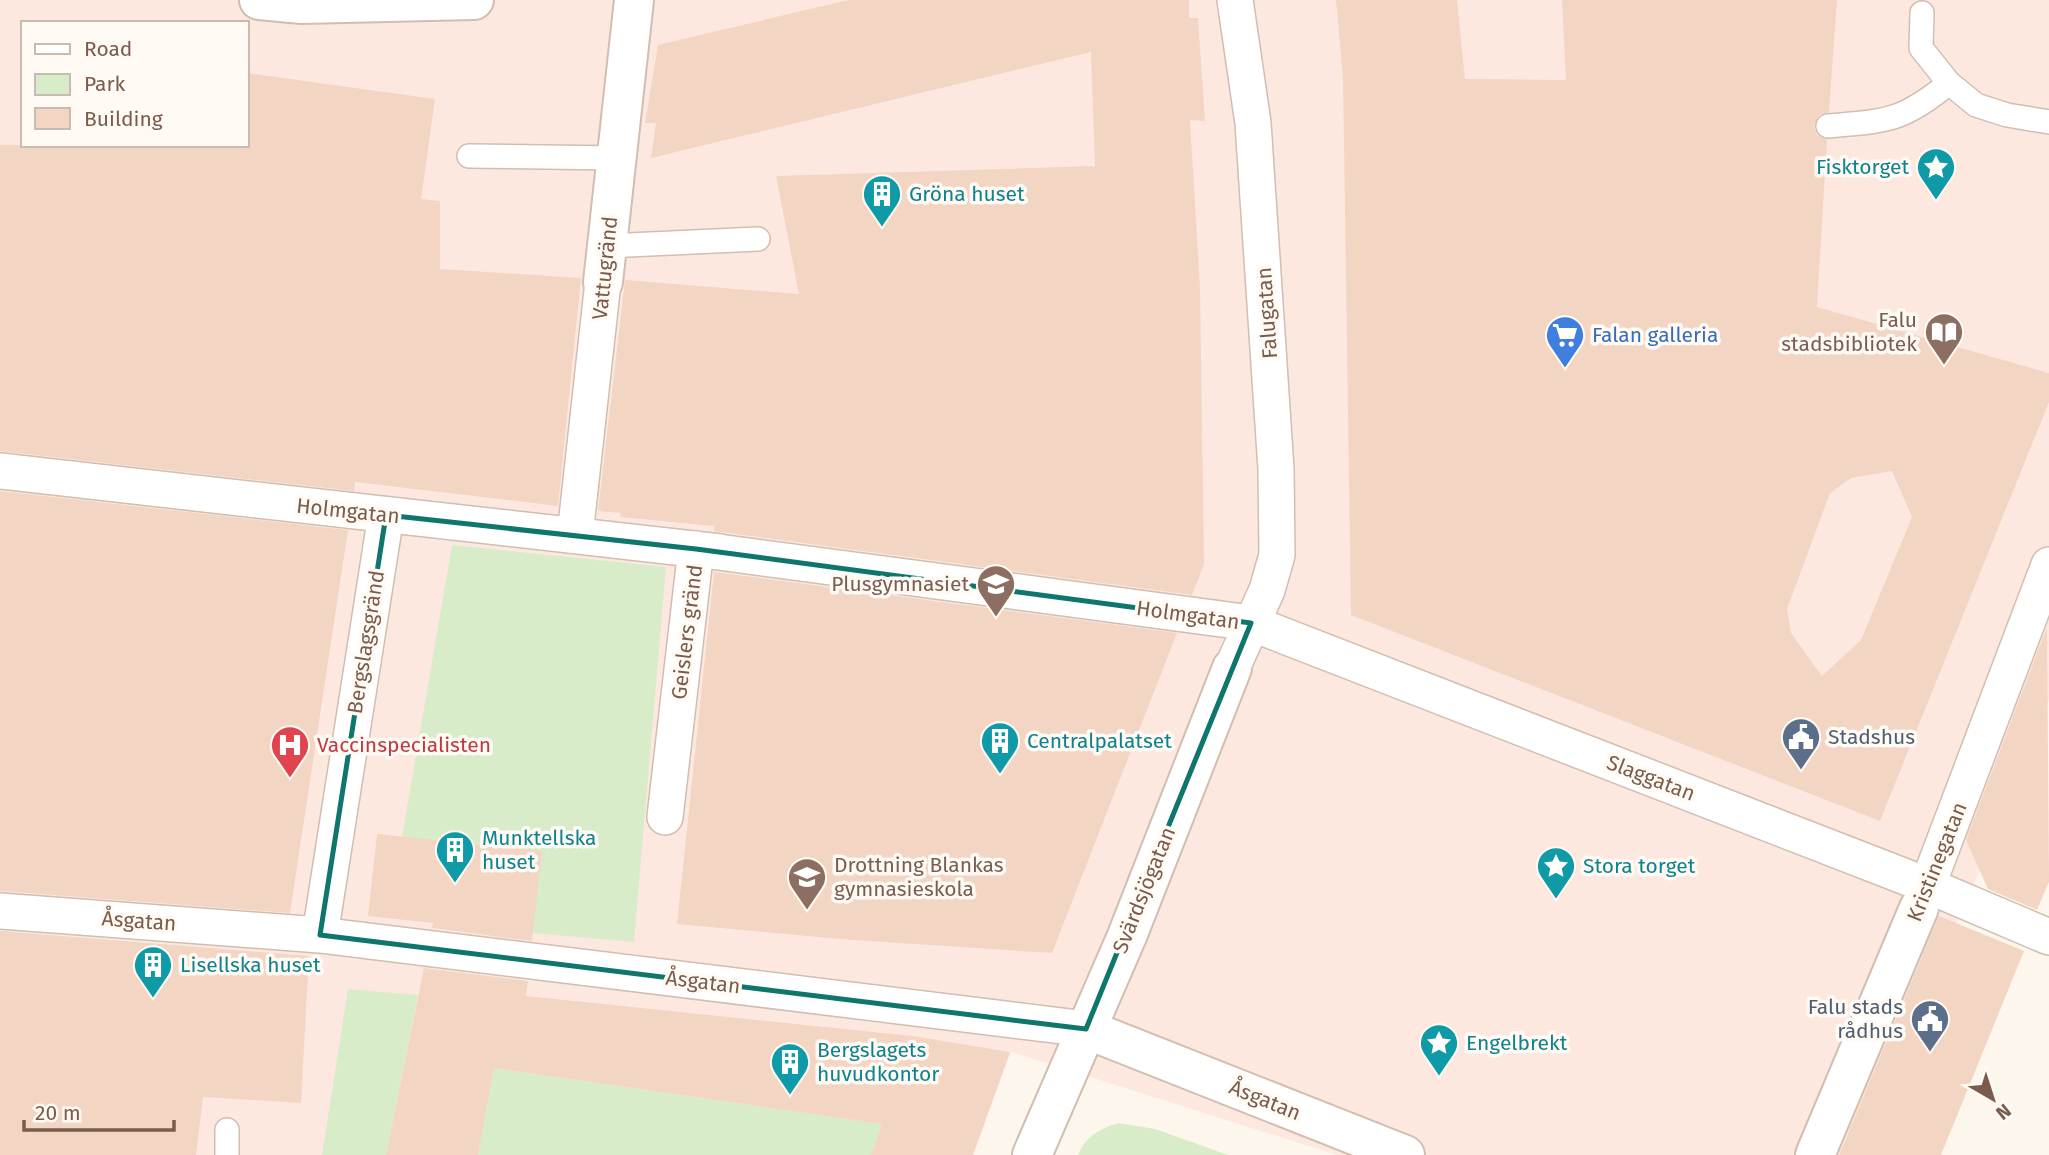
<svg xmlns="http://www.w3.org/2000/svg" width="2049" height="1155" font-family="'Fira Sans',sans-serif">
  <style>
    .commercial { fill: #fde8e0; fill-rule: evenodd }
    .green { fill: #d8ecc9 }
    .building { fill: #f3d5c3; fill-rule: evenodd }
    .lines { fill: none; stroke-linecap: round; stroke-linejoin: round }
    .service-casing { stroke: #d1beb0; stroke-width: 26 }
    .pedestrian-casing { stroke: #d1beb0; stroke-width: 38 }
    .minor-casing { stroke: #d1beb0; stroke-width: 42 }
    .service { stroke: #fff; stroke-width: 23 }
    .pedestrian { stroke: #fff; stroke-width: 35 }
    .minor { stroke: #fff; stroke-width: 38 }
    .marked { fill: none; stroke: #0f766e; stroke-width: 5; stroke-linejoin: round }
    .labels { text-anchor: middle; stroke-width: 7; stroke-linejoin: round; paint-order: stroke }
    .culture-label { font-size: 21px; fill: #0d838f; stroke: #fffaf3; text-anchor: start }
    .street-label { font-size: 21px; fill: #7a5c4d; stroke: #fffaf3 }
    .education-label { font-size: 21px; fill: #785e54; stroke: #fffaf3; text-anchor: end }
    .shop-label { font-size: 21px; fill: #366cbe; stroke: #fffaf3; text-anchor: start }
    .service-label { font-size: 21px; fill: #4e5e75; stroke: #fffaf3; text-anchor: start }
    .health-label { font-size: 21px; fill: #be3a42; stroke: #fffaf3; text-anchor: start }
  </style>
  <rect width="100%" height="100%" fill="#fdf6ec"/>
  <path class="commercial" d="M 0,0 L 2049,0 L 2049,700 L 1981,868 L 1851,1155 L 1337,1155 L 1011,1052 L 973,1155 L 0,1155 ZM 23,23 L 247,23 L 247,145 L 23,145 Z"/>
  <path class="green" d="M 452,545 L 666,567 L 634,942 L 533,933 L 402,837 Z
    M 348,989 L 418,995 L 386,1155 L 322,1155 Z
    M 494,1068 L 882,1124 L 871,1155 L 478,1155 Z
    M 1118,1123 L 1155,1129 L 1228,1155 L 1078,1155 C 1086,1136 1100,1129 1118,1123 Z"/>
  <path class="building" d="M 848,0 L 1189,0 L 1189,18 L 1198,18 L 1205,121 L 1190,120 L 1200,287 L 1204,564 L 1192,595 L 714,531 L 714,526 L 620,517 L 621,513 L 598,511 L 625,280 L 799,294 L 776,176 L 1095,166 L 1091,52 L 651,158 L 656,123 L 645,123 L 658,45 Z
    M 1336,0 L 1457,0 L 1465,79 L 1566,80 L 1562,0 L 1837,0 L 1829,112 L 1819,115 L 1814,126 L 1817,135 L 1827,140 L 1817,307 L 2049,373 L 2049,402 L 1880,821 L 1351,615 L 1343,77 ZM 1892,471 L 1912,517 L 1861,640 L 1822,676 L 1791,633 L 1787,609 L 1830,493 L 1851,478 Z
    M 247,73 L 435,99 L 421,199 L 440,201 L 440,269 L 581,278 L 558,506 L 355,482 L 354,491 L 0,451 L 0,145 L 247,145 Z
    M 0,491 L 348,530 L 290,913 L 0,891 Z
    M 714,572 L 1177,633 L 1052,953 L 839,939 L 677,924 Z
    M 2047,627 L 2049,882 L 2037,910 L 1988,889 L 1966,840 Z
    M 377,834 L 542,851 L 532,941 L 432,928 L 433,923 L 368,916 Z
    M 1939,916 L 2024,951 L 1941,1155 L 1839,1155 Z
    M 0,931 L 309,956 L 301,1103 L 203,1097 L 196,1155 L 0,1155 Z
    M 424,968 L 528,981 L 526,996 L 912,1036 L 1010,1052 L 973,1155 L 871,1155 L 882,1124 L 494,1068 L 478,1155 L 386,1155 Z"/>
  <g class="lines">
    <g class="service-casing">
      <path id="service" d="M 1922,13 L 1921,48 L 1949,83 L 1976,105 L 2007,115 L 2049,122
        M 1828,126 C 1886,121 1902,122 1949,83
        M 469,156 L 618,158
        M 607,246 L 758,239
        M 227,1155 L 227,1130"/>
    </g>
    <g class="pedestrian-casing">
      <path id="pedestrian" d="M 0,471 L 720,552
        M 575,535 L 603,282
        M 696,549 L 1251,623 L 1929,886 L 2049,937
        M 1232,668 L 1267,590 L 1277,555 L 1276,469 L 1253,123 L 1235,0
        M 665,817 L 696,549
        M 1919,908 L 2049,565
        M 0,911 L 320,935 L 1086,1029
        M 320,935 L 386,515"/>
    </g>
    <g class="minor-casing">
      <path id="minor" d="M 259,0 L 302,4 L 474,0
        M 603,282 L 634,0
        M 1086,1029 L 1405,1155
        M 1032,1155 L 1127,936 L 1232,668
        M 1815,1155 L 1919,908"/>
    </g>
    <use href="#service" class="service"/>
    <use href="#pedestrian" class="pedestrian"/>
    <use href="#minor" class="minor"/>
  </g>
  <path class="marked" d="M 386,515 L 696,549 L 1251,623 L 1086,1029 L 320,935 Z"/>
  <defs>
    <g id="sight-pin" transform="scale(2.0125)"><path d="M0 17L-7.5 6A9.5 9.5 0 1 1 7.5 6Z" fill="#0f9aa8" stroke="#fffaf3"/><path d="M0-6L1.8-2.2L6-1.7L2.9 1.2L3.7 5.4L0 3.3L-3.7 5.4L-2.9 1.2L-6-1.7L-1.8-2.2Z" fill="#fff"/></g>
    <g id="building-pin" transform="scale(2.0125)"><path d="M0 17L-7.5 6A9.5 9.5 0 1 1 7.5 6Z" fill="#0f9aa8" stroke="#fffaf3"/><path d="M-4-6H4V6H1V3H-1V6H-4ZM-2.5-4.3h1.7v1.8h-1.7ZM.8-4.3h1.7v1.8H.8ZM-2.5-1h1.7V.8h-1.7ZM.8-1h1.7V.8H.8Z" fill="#fff"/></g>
    <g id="library-pin" transform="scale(2.0125)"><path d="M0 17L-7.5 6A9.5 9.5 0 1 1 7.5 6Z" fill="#8d6e63" stroke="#fffaf3"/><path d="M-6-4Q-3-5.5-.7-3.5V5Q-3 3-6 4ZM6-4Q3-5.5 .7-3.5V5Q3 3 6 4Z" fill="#fff"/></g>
    <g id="supermarket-pin" transform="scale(2.0125)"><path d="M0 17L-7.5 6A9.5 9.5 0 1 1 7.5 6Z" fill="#3f7fe0" stroke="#fffaf3"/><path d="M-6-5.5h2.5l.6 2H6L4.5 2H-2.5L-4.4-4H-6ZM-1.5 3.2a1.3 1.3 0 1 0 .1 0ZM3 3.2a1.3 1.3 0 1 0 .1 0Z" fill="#fff"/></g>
    <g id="school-pin" transform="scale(2.0125)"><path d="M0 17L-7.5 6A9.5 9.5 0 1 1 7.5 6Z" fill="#8d6e63" stroke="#fffaf3"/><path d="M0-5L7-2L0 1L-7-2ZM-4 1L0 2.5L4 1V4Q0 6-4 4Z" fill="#fff"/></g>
    <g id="civic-pin" transform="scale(2.0125)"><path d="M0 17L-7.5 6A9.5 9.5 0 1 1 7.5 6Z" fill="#5c6f8a" stroke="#fffaf3"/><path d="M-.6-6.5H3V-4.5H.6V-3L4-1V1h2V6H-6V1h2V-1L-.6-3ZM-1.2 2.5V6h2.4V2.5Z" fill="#fff"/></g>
    <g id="hospital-pin" transform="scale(2.0125)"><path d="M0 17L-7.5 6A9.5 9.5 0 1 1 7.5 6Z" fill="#e0444e" stroke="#fffaf3"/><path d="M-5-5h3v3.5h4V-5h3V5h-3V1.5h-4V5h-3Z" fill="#fff"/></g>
  </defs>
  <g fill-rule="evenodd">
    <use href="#sight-pin" x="1936" y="167"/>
    <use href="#building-pin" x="882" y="194"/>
    <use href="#library-pin" x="1944" y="332"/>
    <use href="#supermarket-pin" x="1565" y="335"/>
    <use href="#school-pin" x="996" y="584"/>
    <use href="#civic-pin" x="1801" y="737"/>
    <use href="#building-pin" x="1000" y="741"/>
    <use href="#hospital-pin" x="290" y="745"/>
    <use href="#building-pin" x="455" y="850"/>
    <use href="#sight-pin" x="1556" y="866"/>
    <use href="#school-pin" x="807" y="877"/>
    <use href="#building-pin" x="153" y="965"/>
    <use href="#civic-pin" x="1930" y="1019"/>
    <use href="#sight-pin" x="1439" y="1043"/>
    <use href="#building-pin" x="790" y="1062"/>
  </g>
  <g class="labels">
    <g class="culture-label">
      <text x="1909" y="174" text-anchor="end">Fisktorget</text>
      <text x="909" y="201">Gröna huset</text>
      <text x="1027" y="748">Centralpalatset</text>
      <text x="482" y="845">Munktellska<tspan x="482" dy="24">huset</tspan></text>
      <text x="1583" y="873">Stora torget</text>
      <text x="180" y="972">Lisellska huset</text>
      <text x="1466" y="1050">Engelbrekt</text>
      <text x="817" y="1057">Bergslagets<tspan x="817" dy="24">huvudkontor</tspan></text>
    </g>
    <g class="street-label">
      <text transform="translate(605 268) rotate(-84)" y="7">Vattugränd</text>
      <text transform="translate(1267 313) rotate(-94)" y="7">Falugatan</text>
      <text transform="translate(348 511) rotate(6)" y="7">Holmgatan</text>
      <text transform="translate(1188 615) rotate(8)" y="7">Holmgatan</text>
      <text transform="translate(687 632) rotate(-83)" y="7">Geislers gränd</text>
      <text transform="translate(366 642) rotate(-81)" y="7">Bergslagsgränd</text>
      <text transform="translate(1651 778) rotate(21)" y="7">Slaggatan</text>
      <text transform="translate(1937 862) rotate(-68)" y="7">Kristinegatan</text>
      <text transform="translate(1144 890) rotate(-68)" y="7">Svärdsjögatan</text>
      <text transform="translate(139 921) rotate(4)" y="7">Åsgatan</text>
      <text transform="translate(703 982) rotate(7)" y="7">Åsgatan</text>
      <text transform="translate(1265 1100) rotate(22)" y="7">Åsgatan</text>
    </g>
    <g class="education-label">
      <text x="1917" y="327">Falu<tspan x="1917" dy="24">stadsbibliotek</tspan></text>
      <text x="969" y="591">Plusgymnasiet</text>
      <text x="834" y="872" text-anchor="start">Drottning Blankas<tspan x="834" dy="24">gymnasieskola</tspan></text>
    </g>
    <g class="shop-label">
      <text x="1592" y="342">Falan galleria</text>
    </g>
    <g class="service-label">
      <text x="1828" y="744">Stadshus</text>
      <text x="1903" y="1014" text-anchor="end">Falu stads<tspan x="1903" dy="24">rådhus</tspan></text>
    </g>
    <g class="health-label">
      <text x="317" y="752">Vaccinspecialisten</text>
    </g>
  </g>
  <rect x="21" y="21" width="228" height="126" fill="#fffaf3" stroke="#cabbb1" stroke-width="2"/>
  <rect x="35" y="44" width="35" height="10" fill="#ffffff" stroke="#cabbb1" stroke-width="2"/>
  <text x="84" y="56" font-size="21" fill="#7a5c4d">Road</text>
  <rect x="35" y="74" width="35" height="21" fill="#d8ecc9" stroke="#cabbb1" stroke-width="2"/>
  <text x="84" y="91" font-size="21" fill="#7a5c4d">Park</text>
  <rect x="35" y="108" width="35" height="21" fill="#f3d5c3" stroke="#cabbb1" stroke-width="2"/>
  <text x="84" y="126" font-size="21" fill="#7a5c4d">Building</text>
  <g transform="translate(1993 1099) rotate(141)" stroke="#fffaf3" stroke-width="5" paint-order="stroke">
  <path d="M0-5L12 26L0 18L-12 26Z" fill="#7a5c4d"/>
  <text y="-10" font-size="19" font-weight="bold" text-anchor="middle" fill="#7a5c4d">N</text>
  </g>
  <path d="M24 1120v10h150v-10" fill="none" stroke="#7a5c4d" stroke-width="3.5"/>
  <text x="35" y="1120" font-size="21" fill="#7a5c4d" stroke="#fffaf3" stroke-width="5" paint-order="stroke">20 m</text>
</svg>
